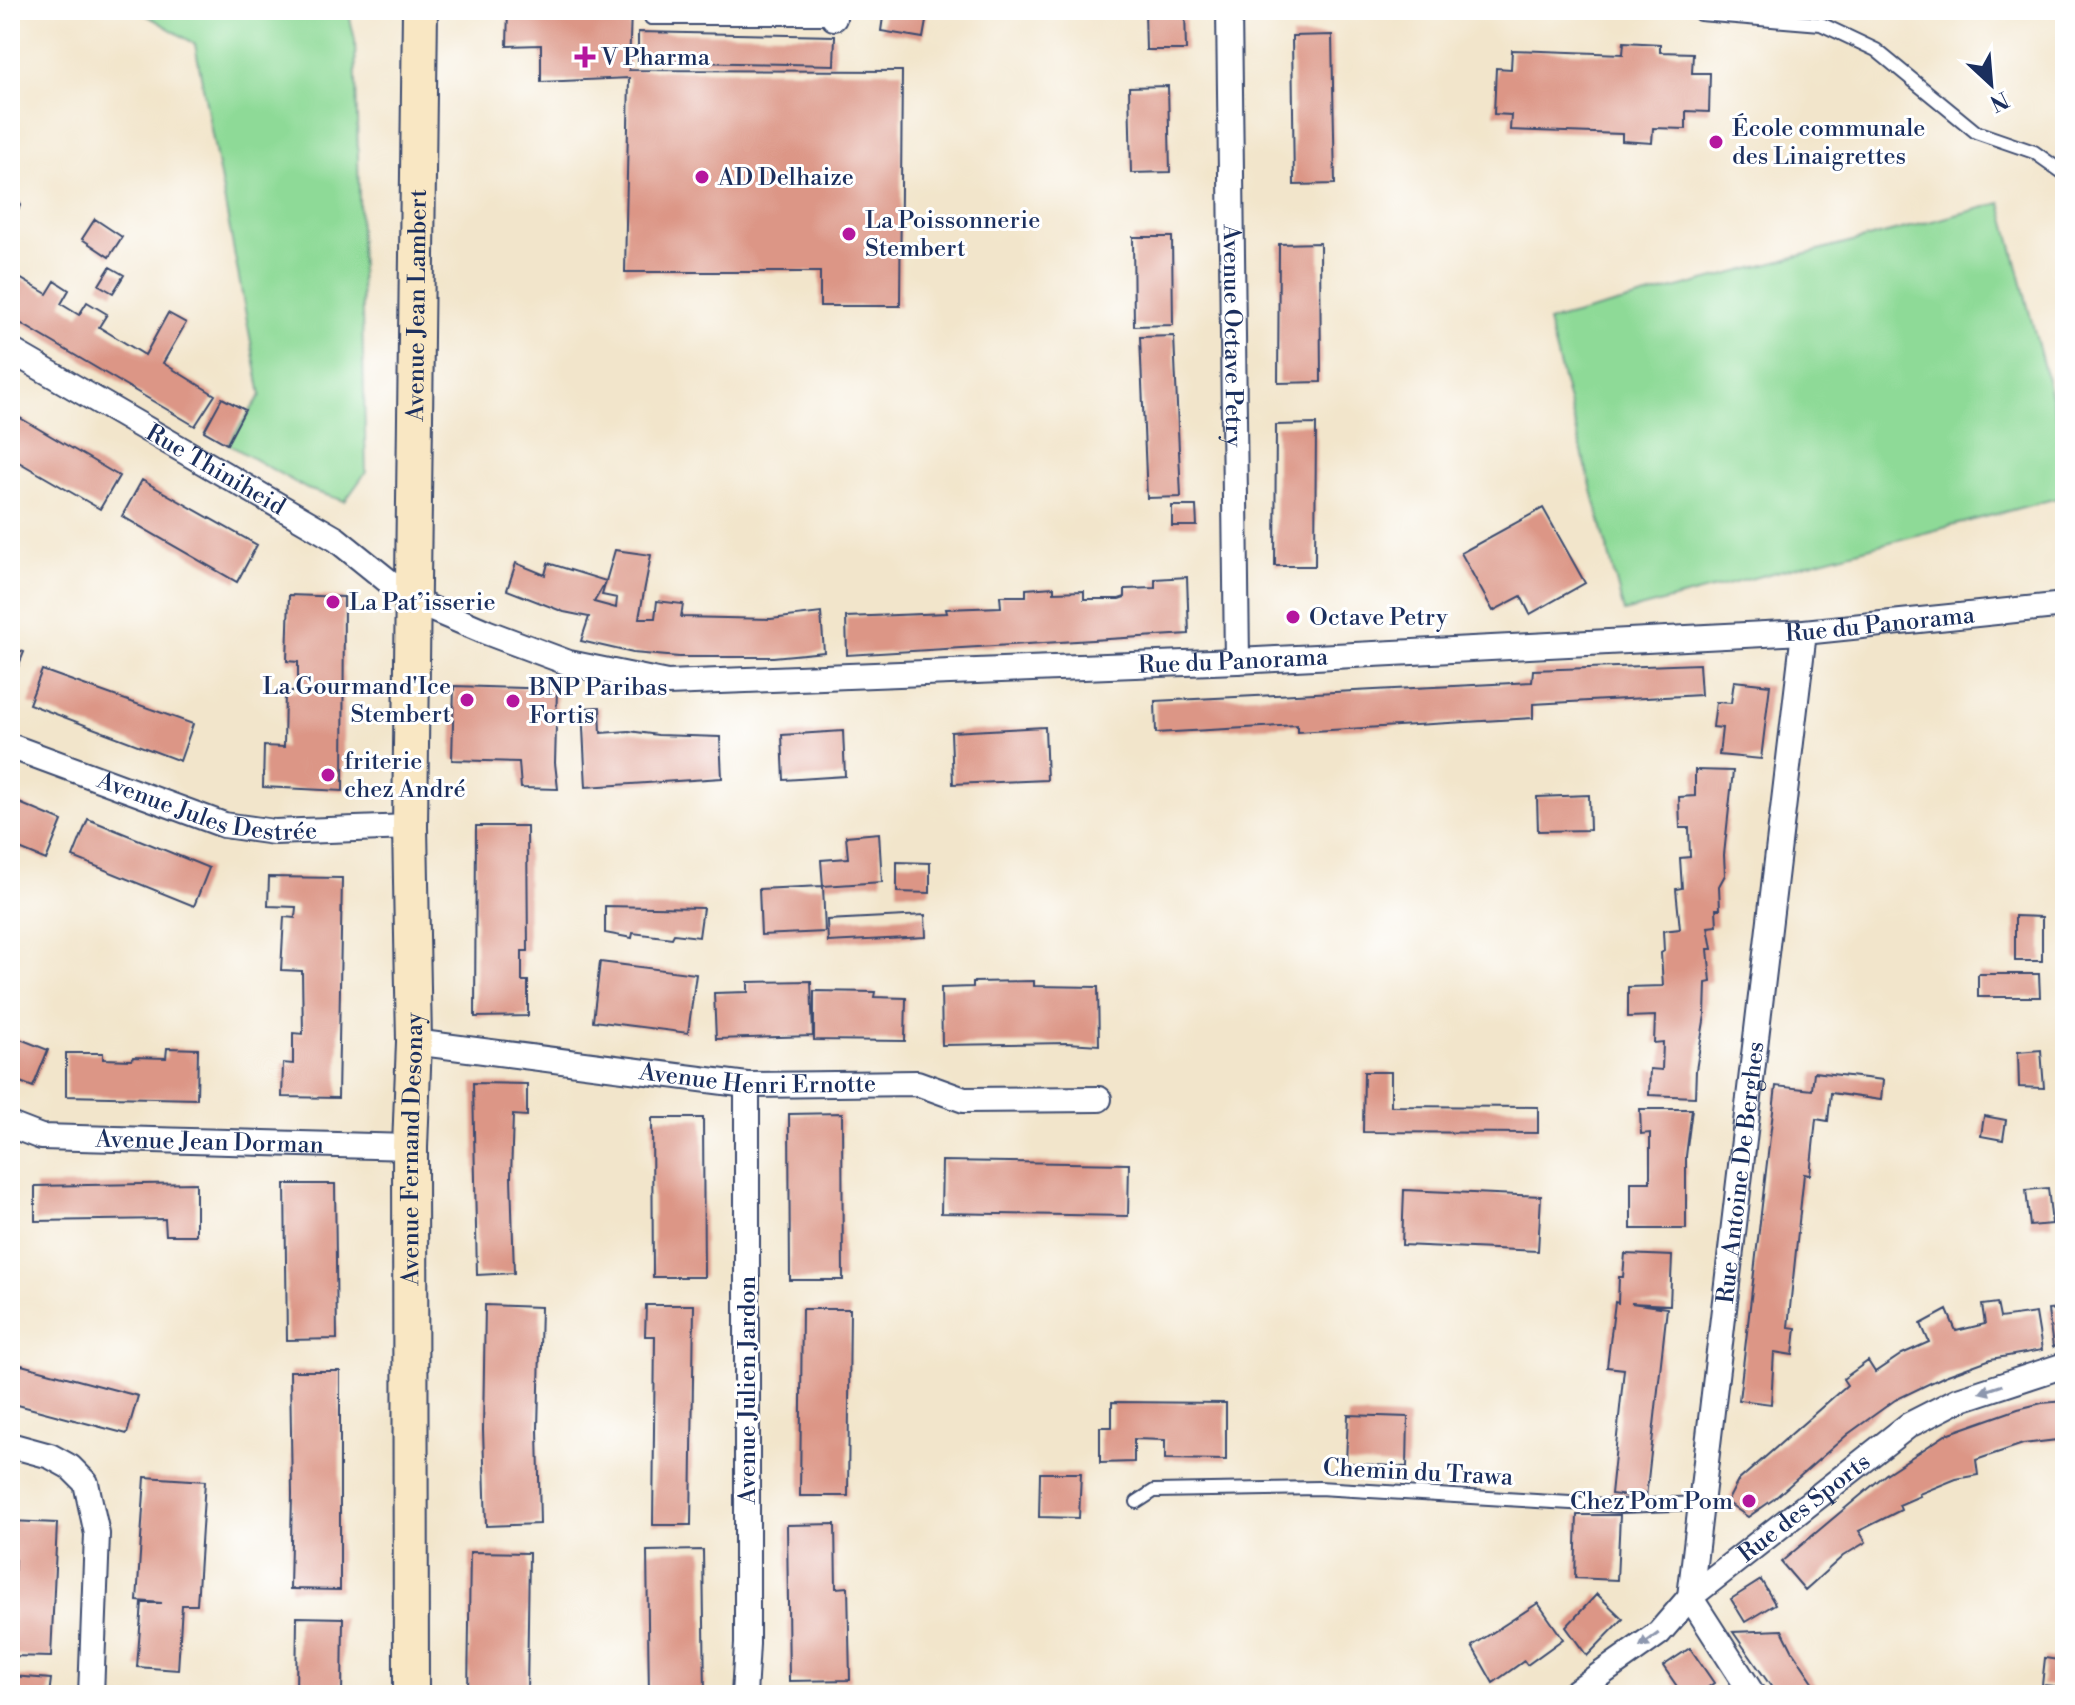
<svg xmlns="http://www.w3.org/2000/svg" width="2075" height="1705" font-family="'Libre Bodoni',serif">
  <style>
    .green { fill: #8eda97; stroke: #54847a; stroke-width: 2 }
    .building { fill: #dc9686 }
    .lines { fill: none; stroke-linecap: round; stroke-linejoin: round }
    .lane-casing { stroke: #3b4a6e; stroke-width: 16 }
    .street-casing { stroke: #3b4a6e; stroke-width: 28 }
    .secondary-casing { stroke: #3b4a6e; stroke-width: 38 }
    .lane { stroke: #fff; stroke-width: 12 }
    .street { stroke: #fff; stroke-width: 24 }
    .secondary { stroke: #f9e7c3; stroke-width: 34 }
    .oneway { fill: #8d97ae }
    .poi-dot { fill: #b5179e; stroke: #fff; stroke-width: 3 }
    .labels { text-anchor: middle; stroke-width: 6; stroke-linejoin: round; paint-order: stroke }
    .poi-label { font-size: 24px; fill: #1b2f5e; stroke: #fff; text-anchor: start }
    .street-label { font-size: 24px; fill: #1b2f5e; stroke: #fff }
  </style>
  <rect width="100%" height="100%" fill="#fff"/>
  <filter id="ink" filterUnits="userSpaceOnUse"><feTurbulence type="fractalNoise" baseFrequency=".0125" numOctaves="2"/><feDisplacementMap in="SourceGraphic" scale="16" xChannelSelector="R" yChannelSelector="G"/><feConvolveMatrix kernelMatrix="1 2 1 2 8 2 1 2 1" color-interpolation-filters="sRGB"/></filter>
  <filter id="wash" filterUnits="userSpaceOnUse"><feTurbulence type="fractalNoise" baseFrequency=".006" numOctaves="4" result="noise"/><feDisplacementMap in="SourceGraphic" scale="32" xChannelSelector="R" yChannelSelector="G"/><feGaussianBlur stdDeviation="1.8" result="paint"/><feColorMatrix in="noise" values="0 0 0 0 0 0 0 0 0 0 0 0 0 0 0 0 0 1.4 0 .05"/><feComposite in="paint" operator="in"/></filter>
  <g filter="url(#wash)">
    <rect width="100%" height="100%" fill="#f2e5cb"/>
    <path class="green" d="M 138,10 L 348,10 L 355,40 L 366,472 L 345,501 L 307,489 L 228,444 L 261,395 L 195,44 Z
      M 2001,203 L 2065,449 L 2065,496 L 1624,612 L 1548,322 Z"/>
    <g id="blocks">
      <path class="building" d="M 508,10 L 631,10 L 629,70 L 902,71 L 900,306 L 820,306 L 820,272 L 625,272 L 629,78 L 541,82 L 541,45 L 507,46 Z
        M 884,10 L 928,10 L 923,38 L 881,31 Z
        M 1145,10 L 1185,10 L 1186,50 L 1146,50 Z
        M 638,32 L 835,36 L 834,65 L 638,61 Z
        M 1332,35 L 1335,184 L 1294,185 L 1292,36 Z
        M 1624,42 L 1660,44 L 1660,52 L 1693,53 L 1692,73 L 1710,73 L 1709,112 L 1686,111 L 1686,129 L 1653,128 L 1652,143 L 1622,141 L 1622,134 L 1510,130 L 1511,115 L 1494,114 L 1496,68 L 1511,69 L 1512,50 L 1623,54 Z
        M 1168,86 L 1170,172 L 1131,173 L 1129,87 Z
        M 10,198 L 21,204 L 10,225 Z
        M 95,219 L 122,237 L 109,257 L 82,239 Z
        M 1133,237 L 1172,237 L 1173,325 L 1134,326 Z
        M 1320,243 L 1321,382 L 1278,383 L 1279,244 Z
        M 10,263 L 16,267 L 13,274 L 47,294 L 55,281 L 69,290 L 61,304 L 79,315 L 87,302 L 107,314 L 99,327 L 145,355 L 168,313 L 186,323 L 163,363 L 215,395 L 195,426 L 10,317 Z
        M 110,267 L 124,275 L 113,293 L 99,285 Z
        M 1174,336 L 1181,497 L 1147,498 L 1140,337 Z
        M 222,398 L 245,410 L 227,444 L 204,431 Z
        M 10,412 L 119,476 L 100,509 L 10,457 Z
        M 1316,424 L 1315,566 L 1275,566 L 1276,425 Z
        M 142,480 L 257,545 L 237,582 L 122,516 Z
        M 1172,506 L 1196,506 L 1197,526 L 1172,526 Z
        M 1543,508 L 1585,583 L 1530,614 L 1521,596 L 1493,611 L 1461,553 Z
        M 615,550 L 651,555 L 639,618 L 655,618 L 657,601 L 683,604 L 681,617 L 771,619 L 821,613 L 824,652 L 773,657 L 679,657 L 633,653 L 581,641 L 589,617 L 564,612 L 507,590 L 516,563 L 545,575 L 548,563 L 606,581 L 594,602 L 616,608 L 617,598 L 602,595 Z
        M 1187,577 L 1189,634 L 847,655 L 846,617 L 947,613 L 946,609 L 1001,607 L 1000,596 L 1026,596 L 1026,589 L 1054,587 L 1054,592 L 1084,591 L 1084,599 L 1119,599 L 1125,597 L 1125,589 L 1155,588 L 1155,579 Z
        M 289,595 L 344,597 L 343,791 L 263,787 L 264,746 L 284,747 L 285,691 L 298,692 L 298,662 L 287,661 Z
        M 10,647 L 24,652 L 10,687 Z
        M 1699,664 L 1701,695 L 1533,704 L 1533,718 L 1297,732 L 1297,725 L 1156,733 L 1155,701 L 1532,682 L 1533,670 Z
        M 42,670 L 193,724 L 180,761 L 29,704 Z
        M 1734,681 L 1770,685 L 1761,759 L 1719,755 L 1722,728 L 1713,727 L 1716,702 L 1731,703 Z
        M 454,686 L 557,689 L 555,763 L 558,789 L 521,788 L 519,762 L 452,760 Z
        M 600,707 L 601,733 L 629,731 L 658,735 L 720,737 L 722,778 L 586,787 L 582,708 Z
        M 1045,727 L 1047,780 L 953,784 L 951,732 Z
        M 843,731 L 845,776 L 784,780 L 782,735 Z
        M 1695,770 L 1733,771 L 1724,855 L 1725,875 L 1719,886 L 1720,909 L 1716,909 L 1717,926 L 1708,927 L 1712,949 L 1708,949 L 1711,982 L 1706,983 L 1705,1015 L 1696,1070 L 1695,1097 L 1649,1095 L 1650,1069 L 1662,1070 L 1663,1042 L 1654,1043 L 1655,1016 L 1628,1017 L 1628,987 L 1663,986 L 1661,953 L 1664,951 L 1663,931 L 1680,929 L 1676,889 L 1682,888 L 1680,858 L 1690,857 L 1689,828 L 1680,828 L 1679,797 L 1695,796 Z
        M 1589,795 L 1590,830 L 1538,831 L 1537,797 Z
        M 10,799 L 62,821 L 46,860 L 10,845 Z
        M 88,819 L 209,868 L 194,906 L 73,857 Z
        M 476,826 L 527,826 L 528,951 L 522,951 L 522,981 L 528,981 L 528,1016 L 475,1017 Z
        M 879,833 L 882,882 L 823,886 L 821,860 L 848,858 L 846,836 Z
        M 897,862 L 930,863 L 930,893 L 897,892 Z
        M 269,877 L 342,878 L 338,1098 L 282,1097 L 283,1063 L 293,1064 L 293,1033 L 303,1034 L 302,971 L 281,970 L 284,917 L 295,918 L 296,907 L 268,906 Z
        M 823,886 L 825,932 L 761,935 L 759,889 Z
        M 605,906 L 703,908 L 699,937 L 674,934 L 672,938 L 633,933 L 632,938 L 605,933 Z
        M 925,915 L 926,937 L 828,942 L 827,920 Z
        M 2015,916 L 2042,917 L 2042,961 L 2015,961 Z
        M 600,962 L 696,974 L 688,1033 L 593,1021 Z
        M 1978,974 L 2039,974 L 2040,997 L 1978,997 Z
        M 811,981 L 813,1036 L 716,1039 L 714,993 L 748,992 L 748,982 Z
        M 1034,981 L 1034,986 L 1098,987 L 1099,1045 L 1067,1043 L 942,1045 L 941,988 L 973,987 L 973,982 Z
        M 814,991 L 875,992 L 874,997 L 906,998 L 905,1041 L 814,1040 Z
        M 10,1035 L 48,1050 L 33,1087 L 10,1078 Z
        M 167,1048 L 198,1049 L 197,1099 L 66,1096 L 66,1053 L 103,1053 L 103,1059 L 132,1060 L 133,1057 L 166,1058 Z
        M 2041,1050 L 2044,1088 L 2019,1087 L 2018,1052 Z
        M 1364,1072 L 1391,1072 L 1391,1106 L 1538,1107 L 1538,1133 L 1363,1132 Z
        M 1814,1072 L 1883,1080 L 1881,1100 L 1831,1093 L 1828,1121 L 1816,1119 L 1810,1175 L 1804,1174 L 1788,1327 L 1796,1328 L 1793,1355 L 1774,1352 L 1771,1404 L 1739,1400 L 1776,1086 L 1812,1090 Z
        M 473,1083 L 527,1084 L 527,1116 L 513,1115 L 511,1177 L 514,1273 L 477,1275 Z
        M 1640,1109 L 1692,1109 L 1686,1156 L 1686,1229 L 1631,1229 L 1631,1182 L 1650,1182 L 1650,1133 L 1641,1134 Z
        M 842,1113 L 843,1280 L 790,1280 L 789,1114 Z
        M 1984,1116 L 2006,1120 L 2003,1140 L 1981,1136 Z
        M 652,1118 L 703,1118 L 704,1277 L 653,1277 Z
        M 942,1161 L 1129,1164 L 1128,1216 L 941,1213 Z
        M 196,1183 L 196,1235 L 166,1235 L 165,1219 L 35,1221 L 35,1186 Z
        M 285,1184 L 335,1184 L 337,1339 L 287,1340 Z
        M 2048,1188 L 2052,1224 L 2030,1226 L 2026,1190 Z
        M 1404,1190 L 1541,1196 L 1538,1251 L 1402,1245 Z
        M 1625,1254 L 1672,1256 L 1670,1305 L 1631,1303 L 1667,1308 L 1646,1498 L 1611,1494 L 1624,1369 L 1607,1367 L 1615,1302 L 1618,1303 L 1619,1277 L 1623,1277 Z
        M 1997,1303 L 2000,1318 L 2036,1313 L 2042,1350 L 1991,1359 L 1945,1376 L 1895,1400 L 1848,1434 L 1774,1499 L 1748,1517 L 1727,1502 L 1738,1481 L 1847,1385 L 1843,1379 L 1868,1361 L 1875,1372 L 1902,1354 L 1929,1342 L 1921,1324 L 1947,1310 L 1956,1331 L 1985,1324 L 1982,1305 Z
        M 485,1305 L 541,1307 L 538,1429 L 540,1524 L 486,1526 L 483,1430 Z
        M 646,1305 L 694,1305 L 691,1525 L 653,1525 L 655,1336 L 645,1336 Z
        M 2065,1308 L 2065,1345 L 2053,1347 L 2048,1310 Z
        M 802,1309 L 850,1309 L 848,1496 L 800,1496 Z
        M 10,1362 L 138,1396 L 127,1434 L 10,1403 Z
        M 290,1371 L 340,1371 L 340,1590 L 290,1589 L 292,1494 Z
        M 2065,1401 L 2065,1439 L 2023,1444 L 1976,1460 L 1978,1475 L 1956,1479 L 1919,1494 L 1920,1496 L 1899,1505 L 1901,1510 L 1859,1531 L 1866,1542 L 1843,1556 L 1805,1590 L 1781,1562 L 1886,1474 L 1947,1434 L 2018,1409 L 2042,1403 Z
        M 1112,1402 L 1226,1403 L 1226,1460 L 1165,1459 L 1165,1440 L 1134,1439 L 1134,1462 L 1100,1463 L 1100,1427 L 1112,1427 Z
        M 1348,1415 L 1408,1417 L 1407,1467 L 1346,1463 Z
        M 1040,1473 L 1081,1473 L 1079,1518 L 1039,1517 Z
        M 145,1477 L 205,1481 L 197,1605 L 182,1605 L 178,1670 L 137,1667 L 142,1603 L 162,1603 L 137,1601 Z
        M 1577,1515 L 1620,1515 L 1617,1580 L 1575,1578 Z
        M 10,1521 L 57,1523 L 51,1657 L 11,1656 L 15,1554 L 10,1554 Z
        M 835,1524 L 836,1588 L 848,1587 L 850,1680 L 789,1681 L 787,1525 Z
        M 703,1550 L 705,1695 L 649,1695 L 647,1551 Z
        M 470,1552 L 529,1553 L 527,1695 L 468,1695 Z
        M 1761,1580 L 1775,1604 L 1745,1622 L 1731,1599 Z
        M 1597,1594 L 1623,1619 L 1587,1656 L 1566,1627 Z
        M 1538,1603 L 1563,1639 L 1527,1665 L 1524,1661 L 1493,1683 L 1472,1646 Z
        M 297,1617 L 343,1618 L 342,1695 L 296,1695 Z
        M 1782,1630 L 1793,1652 L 1822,1695 L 1777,1695 L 1733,1632 Z
        M 1690,1648 L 1714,1683 L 1697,1695 L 1683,1695 L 1663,1666 Z
        M 2045,1658 L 2065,1661 L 2065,1687 L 2042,1685 Z
        M 11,1676 L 51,1679 L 49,1695 L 10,1695 Z"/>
    </g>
  </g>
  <g filter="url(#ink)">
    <use href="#blocks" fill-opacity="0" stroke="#3b4a6e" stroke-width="2"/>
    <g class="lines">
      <g class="lane-casing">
        <path id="lane" d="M 1700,14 L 1821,24 L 1876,50 L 1976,132 L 2034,152 L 2065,174
          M 651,18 L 834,18
          M 1137,1502 L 1154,1491 L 1319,1488 L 1622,1506 L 1701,1503"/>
      </g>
      <g class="street-casing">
        <g id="street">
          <path d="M 834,10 L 834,18"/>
          <path id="s1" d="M 1229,10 L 1237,661"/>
          <path id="s2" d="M 10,350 L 336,539 L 413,601 L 486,632 L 569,663 L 667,683 L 1237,661 L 1804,632 L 2065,605"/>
          <path id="s3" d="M 10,746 L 224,825 L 274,832 L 410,827"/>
          <path id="s4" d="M 414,1042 L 747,1085 L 917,1083 L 964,1100 L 1099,1099"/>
          <path id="s5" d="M 10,1125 L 41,1137 L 410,1147"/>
          <path d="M 10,1445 L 50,1456 L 70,1467 L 86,1483 L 97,1534 L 91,1695"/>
          <path d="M 744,1695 L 747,1644 L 747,1085"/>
          <path id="s6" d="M 1571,1695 L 1659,1633 L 1690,1597 L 1909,1425 L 1958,1400 L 2065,1365"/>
          <path id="s7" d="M 1753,1695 L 1690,1597 L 1804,632"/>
        </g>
      </g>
      <g class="secondary-casing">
        <g id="secondary">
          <path id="s8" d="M 411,1695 L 410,1147 L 414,1042 L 410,827 L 420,10"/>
        </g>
      </g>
      <use href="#lane" class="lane"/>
      <use href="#street" class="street"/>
      <use href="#secondary" class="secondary"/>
    </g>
    <defs><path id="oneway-solid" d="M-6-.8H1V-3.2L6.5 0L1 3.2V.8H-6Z" transform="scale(2)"/></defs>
    <g class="oneway">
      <use href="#oneway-solid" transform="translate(1991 1389) rotate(162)"/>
      <use href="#oneway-solid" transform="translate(1649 1640) rotate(144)"/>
    </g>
  </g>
  <g class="poi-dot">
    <path d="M581 45h8v8h8v8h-8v8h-8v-8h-8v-8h8z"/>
    <circle cx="1716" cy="142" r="8"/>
    <circle cx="702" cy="177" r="8"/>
    <circle cx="849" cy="234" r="8"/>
    <circle cx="333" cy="602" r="8"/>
    <circle cx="1293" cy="617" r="8"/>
    <circle cx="467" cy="700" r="8"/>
    <circle cx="513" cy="701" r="8"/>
    <circle cx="328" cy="775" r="8"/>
    <circle cx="1749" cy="1501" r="8"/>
  </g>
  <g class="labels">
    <g class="poi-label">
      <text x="601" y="65">V Pharma</text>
      <text x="1732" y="136">École communale<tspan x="1732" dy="28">des Linaigrettes</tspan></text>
      <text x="718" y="185">AD Delhaize</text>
      <text x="865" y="228">La Poissonnerie<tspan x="865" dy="28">Stembert</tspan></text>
      <text x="349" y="610">La Pat’isserie</text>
      <text x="1309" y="625">Octave Petry</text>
      <text x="451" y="694" text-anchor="end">La Gourmand'Ice<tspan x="451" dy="28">Stembert</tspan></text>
      <text x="529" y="695">BNP Paribas<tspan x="529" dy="28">Fortis</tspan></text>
      <text x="344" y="769">friterie<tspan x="344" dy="28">chez André</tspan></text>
      <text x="1733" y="1509" text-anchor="end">Chez Pom Pom</text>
    </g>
    <g class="street-label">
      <text dy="8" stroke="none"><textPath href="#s8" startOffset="1390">Avenue Jean Lambert</textPath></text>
      <text dy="8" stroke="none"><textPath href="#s1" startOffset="326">Avenue Octave Petry</textPath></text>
      <text dy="8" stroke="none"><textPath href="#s2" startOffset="238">Rue Thiniheid</textPath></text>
      <text dy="8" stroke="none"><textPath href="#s2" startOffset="1958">Rue du Panorama</textPath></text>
      <text dy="8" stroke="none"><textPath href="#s2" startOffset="1310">Rue du Panorama</textPath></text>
      <text dy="8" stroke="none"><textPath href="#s3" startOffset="208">Avenue Jules Destrée</textPath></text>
      <text dy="8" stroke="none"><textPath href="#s4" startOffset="346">Avenue Henri Ernotte</textPath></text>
      <text dy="8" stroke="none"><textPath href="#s5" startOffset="202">Avenue Jean Dorman</textPath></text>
      <text dy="8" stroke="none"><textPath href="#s8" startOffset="546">Avenue Fernand Desonay</textPath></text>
      <text dy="8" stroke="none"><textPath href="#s7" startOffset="544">Rue Antoine De Berghes</textPath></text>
      <text transform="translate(747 1390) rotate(-90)" y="8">Avenue Julien Jardon</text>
      <text transform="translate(1418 1472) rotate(3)" y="8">Chemin du Trawa</text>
      <text dy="8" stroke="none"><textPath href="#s6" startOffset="300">Rue des Sports</textPath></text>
    </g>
  </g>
  <rect width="2075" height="1705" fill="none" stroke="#fff" stroke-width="40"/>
  <g transform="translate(1991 84) rotate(154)" stroke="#ffffff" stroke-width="6" paint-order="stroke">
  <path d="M0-6L14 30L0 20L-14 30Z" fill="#1b2f5e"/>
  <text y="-12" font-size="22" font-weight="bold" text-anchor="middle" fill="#1b2f5e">N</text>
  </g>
</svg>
